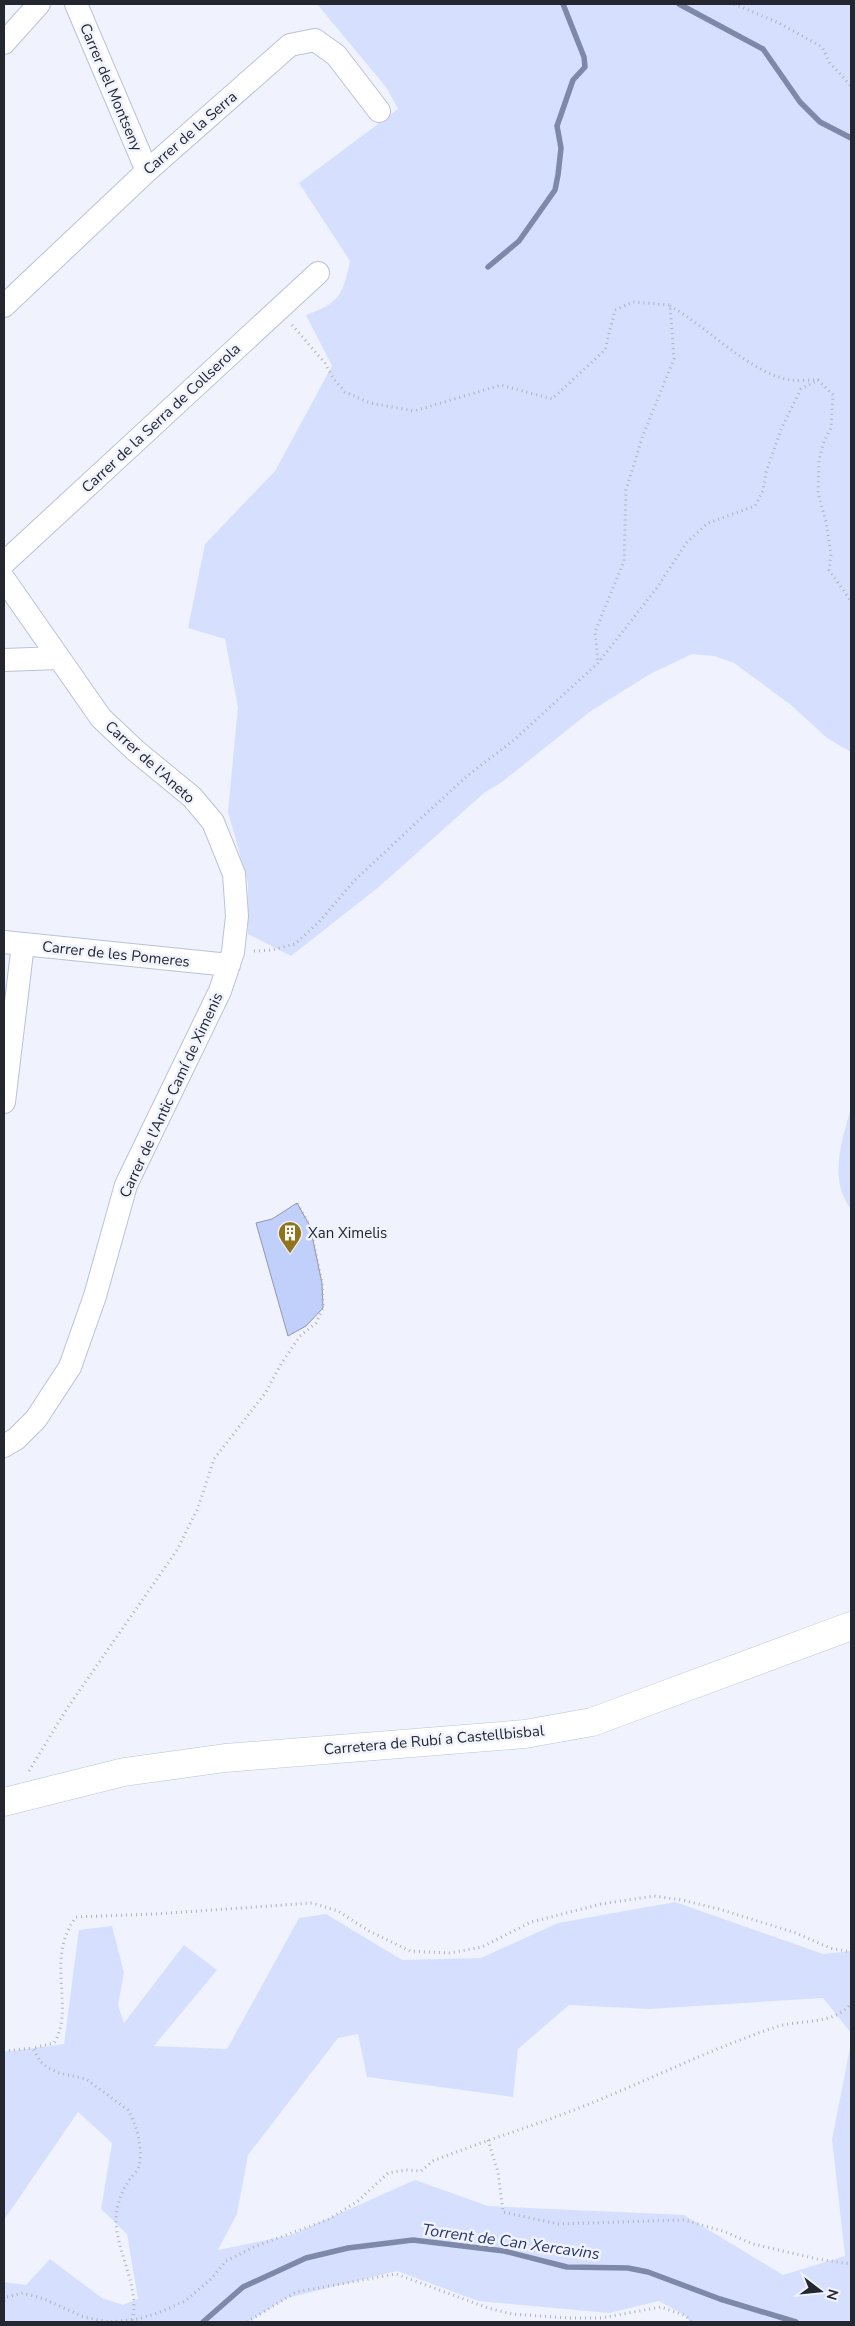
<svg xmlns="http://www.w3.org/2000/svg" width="855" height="2326" font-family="'Nunito Sans',sans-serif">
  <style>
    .green { fill: #d6e0fe; fill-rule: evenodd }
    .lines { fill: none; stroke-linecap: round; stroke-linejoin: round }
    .stream { stroke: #7e88a8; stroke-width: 5.5 }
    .building { fill: #c1d0fb; stroke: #9198ae }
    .street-casing { stroke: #bac2d9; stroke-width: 24 }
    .secondary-casing { stroke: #bac2d9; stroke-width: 29 }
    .path { stroke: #afb2bc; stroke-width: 3; stroke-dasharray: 1 4; stroke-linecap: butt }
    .street { stroke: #fff; stroke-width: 22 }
    .secondary { stroke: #fff; stroke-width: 28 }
    .labels { text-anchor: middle; stroke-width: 5; stroke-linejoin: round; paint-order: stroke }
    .street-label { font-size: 15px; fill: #24272f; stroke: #f0f3fd }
    .poi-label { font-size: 15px; fill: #24272f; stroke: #f0f3fd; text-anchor: start }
    .water-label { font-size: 16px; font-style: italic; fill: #28366a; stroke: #f0f3fd }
  </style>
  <rect width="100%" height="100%" fill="#f0f3fd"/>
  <path class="green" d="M 317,4 L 851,4 L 851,752 L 827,738 L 791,705 L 734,663 L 714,656 L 692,654 L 650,674 L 591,711 L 502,782 L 484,793 L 380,886 L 291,956 L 248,934 L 248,883 L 228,812 L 238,707 L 225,639 L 188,628 L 205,544 L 275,471 L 332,366 L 306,315 C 340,303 343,294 350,261 L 299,183 L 398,109 L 386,87 Z
    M 851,1108 L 851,1209 C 828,1180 842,1140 851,1108 Z
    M 675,1902 L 823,1954 L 851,1951 L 851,2033 L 823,1998 L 649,2009 L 569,2005 L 518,2049 L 513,2097 L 367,2077 L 358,2034 L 338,2038 L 248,2155 L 237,2214 L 218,2250 L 291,2235 L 415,2180 L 488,2206 L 684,2215 L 783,2275 L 845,2256 L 832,2139 L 851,2043 L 851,2322 L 690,2322 L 686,2316 L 659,2301 L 609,2313 L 478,2301 L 397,2271 L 287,2298 L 248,2322 L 4,2322 L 4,2052 L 64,2044 L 79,1930 L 112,1926 L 124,1973 L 118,2005 L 124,2023 L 184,1945 L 217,1970 L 154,2046 L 227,2049 L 299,1918 L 326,1914 L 402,1960 L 481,1958 L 558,1923 ZM 78,2112 L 112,2143 L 101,2209 L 127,2234 L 138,2299 L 123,2305 L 102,2298 L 50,2259 L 26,2285 L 4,2282 L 4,2220 Z"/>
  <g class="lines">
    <path class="stream" d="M 679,4 L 763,49 L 800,102 L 820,122 L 851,138
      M 488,267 L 519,241 L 555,190 L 558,175 L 561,148 L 557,126 L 573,80 L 585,67 L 584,57 L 563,4
      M 203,2322 L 243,2287 L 306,2258 L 348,2248 L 413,2240 L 504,2251 L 567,2267 L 628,2268 L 648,2272 L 720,2299 L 796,2322"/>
  </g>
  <path class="building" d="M 297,1203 L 310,1226 L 322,1283 L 323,1308 L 306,1326 L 288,1336 L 256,1223 L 272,1219 Z"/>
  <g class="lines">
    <g class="street-casing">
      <path id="street" d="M 76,4 L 147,171
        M 4,43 L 39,4
        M 4,306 L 147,171 L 290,45 L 315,40 L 336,55 L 379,111
        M 4,563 L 318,273
        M 4,579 L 101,718 L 136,751 L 192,797 L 213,822 L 234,874 L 237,916 L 233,952 L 220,991 L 126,1185 L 95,1296 L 70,1367 L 36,1419 L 16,1439 L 4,1446
        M 4,660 L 59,658
        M 4,942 L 229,965
        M 4,1102 L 23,944"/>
    </g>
    <g class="secondary-casing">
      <path id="secondary" d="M 4,1802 L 124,1772 L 225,1758 L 525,1734 L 592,1722 L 851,1626"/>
    </g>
    <path class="path" d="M 734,4 L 777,22 L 822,47 L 830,63 L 851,86
      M 670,306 C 708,327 748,372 790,380 C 798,381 808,380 817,380
      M 292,325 L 325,363 L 333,378 L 345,392 L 370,403 L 414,411 L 501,385 L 552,399 L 605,350 L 615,310 L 633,302 L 670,305 L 674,359 L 643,435 L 626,490 L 624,561 L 595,632 L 598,662
      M 254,951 L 272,950 L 295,944 L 319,922 L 354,881 L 418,821 L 467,776 L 514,740 L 598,663 L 656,589 L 687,542 L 708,523 L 755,506 L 763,491 L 766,472 L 782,427 L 801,389 L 818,380 L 833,395 L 831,428 L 824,441 L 819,460 L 818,493 L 826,522 L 831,554 L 829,570 L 851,601
      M 29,1771 L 66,1710 L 177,1550 L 198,1508 L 214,1459 L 266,1392 L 281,1364 L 300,1336 L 316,1323 L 323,1308 L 322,1283 L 310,1226 L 297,1203
      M 4,2051 L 33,2048
      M 488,2140 L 498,2172 L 503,2212 L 558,2224 L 684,2220 L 723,2231 L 753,2244 L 817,2259 L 851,2264
      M 4,2301 L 7,2297 L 23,2293 L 44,2299 L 84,2317 L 109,2322 L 138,2319 L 158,2313 L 185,2301 L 211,2279 L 226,2261 L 254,2247 L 329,2219 L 358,2201 L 388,2173 L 406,2170 L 421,2171 L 433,2161 C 483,2141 534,2126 584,2106 C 647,2081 708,2050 773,2028 C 800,2018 830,2027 851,2004
      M 132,2320 C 141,2288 115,2250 116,2218 C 117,2203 122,2191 130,2179 C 133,2175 138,2170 139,2166 C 143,2149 137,2125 128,2110 L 86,2079 L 59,2073 L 48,2068 L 40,2061 L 33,2048 L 54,2043 C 76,2007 44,1960 76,1917 L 155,1914 L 312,1903 L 338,1911 L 369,1931 L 410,1951 L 450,1953 L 482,1947 L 531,1922 L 601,1904 L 654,1896 L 682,1900 L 719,1909 L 796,1933 L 830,1948 L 851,1952
      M 247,2322 L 296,2292 L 396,2274 L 488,2308 L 512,2314 L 568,2318 L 601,2318 L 661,2307 L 686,2316 L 691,2322"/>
    <use href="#street" class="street"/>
    <use href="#secondary" class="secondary"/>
  </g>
  <defs>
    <g id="building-pin" transform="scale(1.25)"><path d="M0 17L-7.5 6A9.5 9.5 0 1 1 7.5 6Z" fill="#91751b" stroke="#f0f3fd"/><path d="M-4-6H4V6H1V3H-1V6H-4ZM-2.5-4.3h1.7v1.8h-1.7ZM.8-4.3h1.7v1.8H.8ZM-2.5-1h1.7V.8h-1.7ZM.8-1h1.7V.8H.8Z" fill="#fff"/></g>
  </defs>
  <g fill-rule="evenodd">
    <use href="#building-pin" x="290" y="1233"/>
  </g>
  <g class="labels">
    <g class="street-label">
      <text transform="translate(111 87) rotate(67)" y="5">Carrer del Montseny</text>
      <text transform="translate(190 133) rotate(-41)" y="5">Carrer de la Serra</text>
      <text transform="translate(161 418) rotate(-43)" y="5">Carrer de la Serra de Collserola</text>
      <text transform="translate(150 762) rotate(42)" y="5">Carrer de l'Aneto</text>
      <text transform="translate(116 954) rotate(6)" y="5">Carrer de les Pomeres</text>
      <text transform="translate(171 1095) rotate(-65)" y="5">Carrer de l'Antic Camí de Ximenis</text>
      <text transform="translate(434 1740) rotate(-5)" y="5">Carretera de Rubí a Castellbisbal</text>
    </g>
    <g class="poi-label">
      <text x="308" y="1238">Xan Ximelis</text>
    </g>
    <g class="water-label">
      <text transform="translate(511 2241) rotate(8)" y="6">Torrent de Can Xercavins</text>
    </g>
  </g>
  <rect width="855" height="2326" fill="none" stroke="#24272f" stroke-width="10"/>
  <g transform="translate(820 2291) rotate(106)" stroke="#f0f3fd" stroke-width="4" paint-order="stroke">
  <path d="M0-4L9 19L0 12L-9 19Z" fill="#24272f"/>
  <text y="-8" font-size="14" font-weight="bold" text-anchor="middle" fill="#24272f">N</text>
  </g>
</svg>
